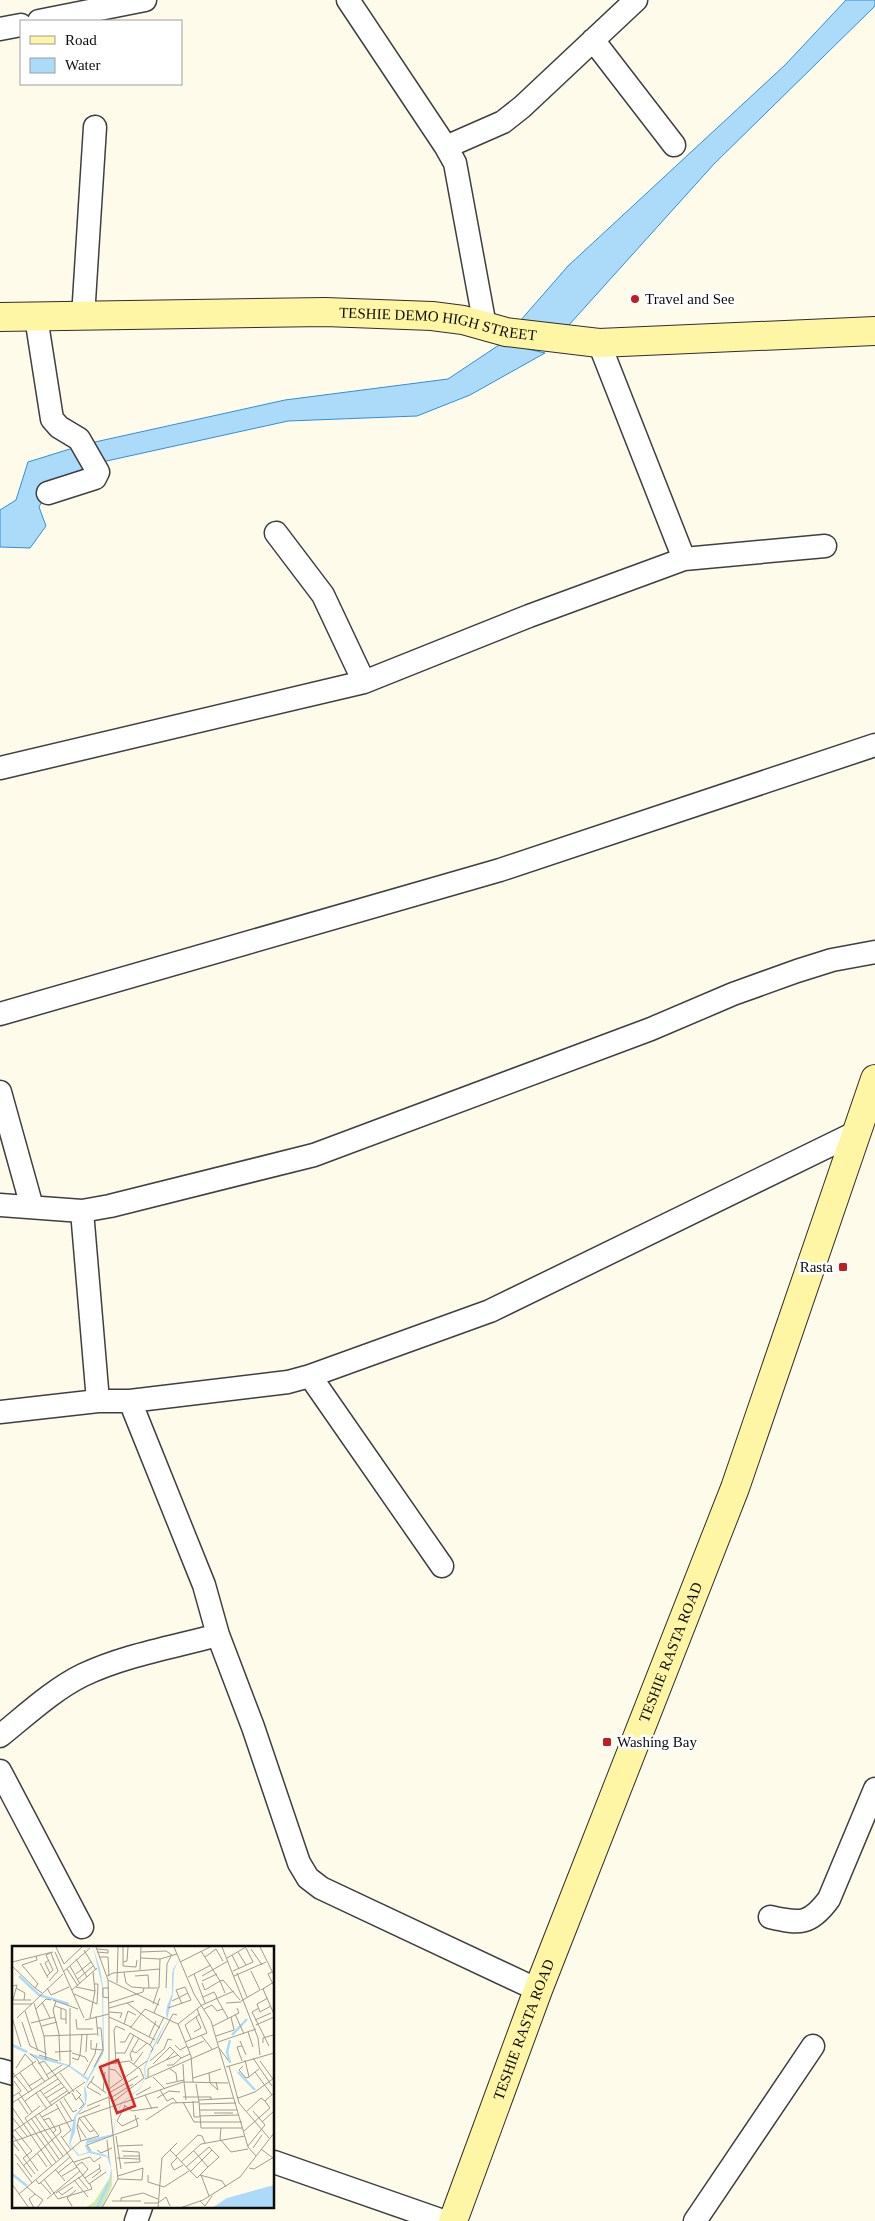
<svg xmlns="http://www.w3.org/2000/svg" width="875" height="2221" font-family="'Times New Roman',serif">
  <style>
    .water { fill: #acdbf9; stroke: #2f90d4 }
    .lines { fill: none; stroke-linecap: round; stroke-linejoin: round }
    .street-casing { stroke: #3f3f3f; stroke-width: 25 }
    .secondary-casing { stroke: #2e2e2e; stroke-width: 30 }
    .street { stroke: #fff; stroke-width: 22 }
    .secondary { stroke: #fff6a5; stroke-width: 28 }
    .poi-dot { fill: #c21d23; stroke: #fff; stroke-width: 2 }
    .labels { text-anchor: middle; stroke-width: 5; stroke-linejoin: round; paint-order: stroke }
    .poi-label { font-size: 15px; fill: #0c0c0c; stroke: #fff; text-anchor: start }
    .street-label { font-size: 15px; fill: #0c0c0c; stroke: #fff }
    .inset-river { fill: none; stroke: #acdbf9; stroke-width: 2.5 }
    .inset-road { fill: none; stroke: #9e9b91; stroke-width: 1 }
    .view { fill: #d62828; fill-opacity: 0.15; stroke: #d62828; stroke-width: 2.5 }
    .inset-edge { fill: none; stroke: #0c0c0c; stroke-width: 2.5 }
  </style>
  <rect width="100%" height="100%" fill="#fffbea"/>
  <path class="water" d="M 846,0 L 875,0 L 875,6 L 714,164 L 559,336 L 520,321 L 568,266 L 785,65 Z
    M 502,343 L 545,353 L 470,395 L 417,416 L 288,421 L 102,462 L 52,481 L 39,507 L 46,526 L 30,548 L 0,547 L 0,510 L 16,500 L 28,462 L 86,444 L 285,400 L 448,379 Z"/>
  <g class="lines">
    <g class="street-casing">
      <path id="street" d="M 348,0 L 446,147 L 455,163 L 485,326
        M 39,21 L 145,0
        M 0,29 L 21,25
        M 593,40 L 674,145
        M 446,147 L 503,122 L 522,107 L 636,0
        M 36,317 L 52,419 L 59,427 L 79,439 L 98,472 L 95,478 L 48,493
        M 83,317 L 95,127
        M 599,343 L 684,559
        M 276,533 L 323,595 L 364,682
        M 0,768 L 364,682 L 529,616 L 684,559 L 825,546
        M 0,1014 L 500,870 L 875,745
        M 0,1092 L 32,1207
        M 0,1205 L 82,1211 L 110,1206 L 314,1155 L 651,1029 L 733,994 L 797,971 L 832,960 L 875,952
        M 82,1211 L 98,1401
        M 310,1376 L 442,1566
        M 130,1401 L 204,1585 L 218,1635 L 253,1727 L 299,1863 L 308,1878 L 321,1888 L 538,1990
        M 0,1412 L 98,1401 L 130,1401 L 288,1382 L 310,1376 L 490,1311 L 857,1132
        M 0,1736 C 25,1716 54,1689 83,1675 C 125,1655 174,1647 218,1635
        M 0,1771 L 82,1927
        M 770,1917 C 800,1924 810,1925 829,1899 L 875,1789
        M 0,2070 L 14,2074
        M 274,2162 L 443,2221
        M 136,2221 L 141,2207
        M 695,2221 L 813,2046"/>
    </g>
    <g class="secondary-casing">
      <g id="secondary">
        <path id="s1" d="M 0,317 L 325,312 L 432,316 L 463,320 L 506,332 L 599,343 L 875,331"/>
        <path id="s2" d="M 453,2221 L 538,1990 L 735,1488 L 875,1079"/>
      </g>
    </g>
    <use href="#street" class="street"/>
    <use href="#secondary" class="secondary"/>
  </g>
  <g class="poi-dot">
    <circle cx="635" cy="299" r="5"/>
    <rect x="838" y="1262" width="10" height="10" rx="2.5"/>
    <rect x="602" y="1737" width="10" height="10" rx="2.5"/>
  </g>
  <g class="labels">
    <g class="poi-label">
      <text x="645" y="304">Travel and See</text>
      <text x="833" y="1272" text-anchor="end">Rasta</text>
      <text x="617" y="1747">Washing Bay</text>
    </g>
    <g class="street-label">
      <text dy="5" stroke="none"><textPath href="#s1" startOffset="439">TESHIE DEMO HIGH STREET</textPath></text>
      <text dy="5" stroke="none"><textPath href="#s2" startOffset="609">TESHIE RASTA ROAD</textPath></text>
      <text dy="5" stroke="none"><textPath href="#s2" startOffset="204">TESHIE RASTA ROAD</textPath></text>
    </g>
  </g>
  <g transform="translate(12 1946)">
    <rect width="262" height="262" fill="#fffbea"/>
    <path d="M 100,228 L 100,240 L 90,262 L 73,262 L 82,256 Z" fill="#cfebb2"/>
    <path d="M 81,1 L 88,23 L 91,40 L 92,103 L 91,108 L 73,140 L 75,149 L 74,158 L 64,171 L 63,186 L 58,198 L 67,209 L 76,206 L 73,200 L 75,194 L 101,188 L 104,170 L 109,157 L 128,142 L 133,131 L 132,123 L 137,109 L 147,88 L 155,74 L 154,68 L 155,60 L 160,48 L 160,29 L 161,23 L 167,14 L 162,24 L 161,48 L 155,74 L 138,110 L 133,123 L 134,130 L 128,143 L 110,157 L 104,170 L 102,187 L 100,190 L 74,198 L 78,205 L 94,209 L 98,213 L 100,228 L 97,237 L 99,222 L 95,211 L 77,207 L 66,210 L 57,198 L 62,171 L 73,157 L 72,142 L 75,134 L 56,120 L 27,113 L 14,106 L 57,119 L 76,132 L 91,103 L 90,40 ZM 262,239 L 262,262 L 200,262 L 215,252 Z" fill="#acdbf9"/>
    <path class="inset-river" d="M 7,30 L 27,49 L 57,58M 220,89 L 235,73M 218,94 L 215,106 L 218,117M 0,99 L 15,106M 226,126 L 243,144M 0,228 L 15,240M 85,262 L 97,236"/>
    <path class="inset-road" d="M 44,1 L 52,18 L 70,1M 84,1 L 96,34 L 97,71M 111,1 L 111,20 L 124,21 L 125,14M 162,1 L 182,48 L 199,75 L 236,201 L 244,210M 210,1 L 246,92 L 248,109M 248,1 L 262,29M 85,3 L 96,4 L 96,7 L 85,6M 239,3 L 250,19M 72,4 L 84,24M 189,5 L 208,35 L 193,44 L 190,37M 43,6 L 72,72M 129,6 L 154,5 L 160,9M 226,6 L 234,19M 220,9 L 227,23M 24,10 L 25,14 L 10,19 L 26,38 L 23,42 L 30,47M 87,11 L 96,11 L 97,30M 193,11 L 204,3 L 211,15M 129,12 L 148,13 L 165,8M 215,12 L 234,1M 64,13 L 75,31M 37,14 L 33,17 L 38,27M 0,16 L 41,6M 111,16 L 115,15 L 116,1M 168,16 L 198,1M 28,17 L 36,32M 0,20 L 23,42M 58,20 L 68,38M 55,23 L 66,40M 128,24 L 129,1M 221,25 L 241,16 L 234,2M 51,26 L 78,2M 112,26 L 114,37 L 120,41 L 132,42M 260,26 L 256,28 L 262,40M 225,27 L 235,51M 64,28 L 79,16M 182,28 L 193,57M 35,30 L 41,24 L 34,9 L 38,7M 95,30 L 101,27 L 148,23M 123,30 L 136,29 L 137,42M 190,30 L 216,15M 222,30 L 254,16M 176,31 L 199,19M 66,33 L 81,20M 96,34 L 147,59M 37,35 L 46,25 L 39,7M 190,35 L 205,28M 105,37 L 106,1M 0,40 L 5,39 L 1,54M 64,41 L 83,45M 4,42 L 13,47 L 12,54M 35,42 L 39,49 L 57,41M 97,42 L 91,42 L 91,51 L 97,52M 154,42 L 155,18 L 159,10M 251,43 L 262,68M 60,44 L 85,22M 249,44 L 262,36M 213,47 L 208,35 L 211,34 L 228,54M 62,48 L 85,58 L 86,38 L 82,38M 191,51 L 202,46 L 205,51M 204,51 L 216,72M 256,52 L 245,58 L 248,66 L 259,60M 0,54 L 19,54M 41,54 L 66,63M 44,55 L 41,64 L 47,88M 160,55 L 176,47M 229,55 L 248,44 L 239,25M 30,56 L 38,72M 22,57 L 32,90 L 34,114M 97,57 L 131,46 L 132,42 L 147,42 L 148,13M 115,57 L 148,82M 214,57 L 229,56M 0,58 L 20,58M 141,58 L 146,43M 170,58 L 164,44 L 173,41 L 179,54M 190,59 L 222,45M 43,60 L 54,64 L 54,78M 49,62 L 49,73 L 54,73M 97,62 L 122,55M 156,62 L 179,54M 247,62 L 240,66 L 257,100M 24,63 L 34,53 L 39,54M 192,63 L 200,59 L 205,65 L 211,63M 13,65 L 26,105M 97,66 L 110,67 L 108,72M 142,67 L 148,52M 223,68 L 232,88M 84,70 L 86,90M 0,71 L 9,101M 5,72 L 51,28M 78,72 L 83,45 L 81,26M 64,73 L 65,83 L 81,83M 73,74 L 97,68M 243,74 L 259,67M 10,76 L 18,100 L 35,108M 19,77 L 43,71M 112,78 L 116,65 L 124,69M 166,78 L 179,110 L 181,136M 244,79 L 262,71M 30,80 L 45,76M 201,80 L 227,67 L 225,62M 118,81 L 143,94M 182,86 L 189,82 L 184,71M 236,86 L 241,101M 47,88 L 48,115M 189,89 L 200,103M 32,90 L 85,88M 204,90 L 222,84 L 219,71M 137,91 L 144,75M 179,93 L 173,79 L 188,68M 79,94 L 79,103 L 91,104M 228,95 L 234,109M 108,96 L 113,96 L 118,87 L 138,99 L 141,103 L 139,106M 173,96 L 195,87 L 185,63M 206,96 L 244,83M 251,97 L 251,92 L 261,89M 145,98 L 161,68 L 165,69M 138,99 L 152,71M 163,99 L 168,104 L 175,100M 230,100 L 225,101 L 230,115M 176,102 L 192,95M 207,102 L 216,114M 120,105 L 124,107 L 135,97M 163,105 L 154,114 L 166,109M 43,106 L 60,105M 74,106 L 75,88M 60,107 L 73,111 L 76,116M 103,107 L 113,107 L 122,89M 18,108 L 25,113 L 37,133M 27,109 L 46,115M 60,112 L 66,114 L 68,109 L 70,88M 241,112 L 260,140M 233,114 L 237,131 L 243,126M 120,115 L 118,108 L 127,92M 138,115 L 152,103 L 156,93 L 160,94M 248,115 L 261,133M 20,118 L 33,136M 26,118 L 32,115 L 58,148M 97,118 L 117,115 L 128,123M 104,118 L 102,84 L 104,80 L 113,84M 122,118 L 131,106M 141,118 L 158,101 L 169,112 L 178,108M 171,118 L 172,136M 155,119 L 161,119 L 169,112M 217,120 L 227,157 L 257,192M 231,120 L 227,124 L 234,132 L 237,131M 82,121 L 91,104 L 89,82 L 85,82M 214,121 L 262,107M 4,122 L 13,108 L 21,117M 97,123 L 103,124 L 110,132M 158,123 L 164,127 L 165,135M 247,123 L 243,126 L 260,149M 1,127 L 17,147M 8,127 L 20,144M 48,127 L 62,146M 197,127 L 198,137 L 206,144 L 204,136M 34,129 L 50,119M 72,129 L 83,108 L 85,97M 82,130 L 79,136 L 94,147M 136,131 L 136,123 L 154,114M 141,131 L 153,143M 0,132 L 24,115M 181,132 L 209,123M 133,133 L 206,101M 79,135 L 75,141 L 89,149M 172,136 L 174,154M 154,138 L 172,134M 17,140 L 30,132M 97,143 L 135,115M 28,144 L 40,160M 148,144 L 155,155 L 161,152 L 165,157M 91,145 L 93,126M 7,147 L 20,166M 24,147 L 46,133M 60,147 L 64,154 L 69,149 L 64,144M 97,147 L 126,130M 32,148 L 49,137M 124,149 L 139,141M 133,149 L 140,163M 0,151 L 9,145 L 2,135M 171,151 L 199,151 L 199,154M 34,152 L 52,141M 52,152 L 61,166 L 65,164M 145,152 L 157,145 L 168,146M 226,152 L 243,146 L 262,132M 6,153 L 16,168M 97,153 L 121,138M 187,154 L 222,152M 13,155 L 24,147 L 35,163M 48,155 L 60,175M 102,155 L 132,132 L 128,123M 181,155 L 182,171 L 187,171M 171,156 L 182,176 L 230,176M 187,156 L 189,182 L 231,182M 0,157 L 58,119 L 58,62M 37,157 L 55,145M 44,158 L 59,184 L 50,192M 187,158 L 224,157M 112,159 L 120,165 L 146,161M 28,160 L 13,172 L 44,216M 75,160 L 97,151M 113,160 L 105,175 L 110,180 L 127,172M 0,161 L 40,220M 67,163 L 72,158 L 67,151M 187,164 L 225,164M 235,165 L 249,152 L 253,155M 27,167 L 77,238 L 94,226M 202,167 L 221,167M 67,168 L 88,159M 23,170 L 51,210M 72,170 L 87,190M 187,170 L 227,169M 0,171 L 15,190M 30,171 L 47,162M 19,172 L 47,213M 67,172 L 78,186 L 82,184M 32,174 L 37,172 L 44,184 L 41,187M 134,174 L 160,157 L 187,156 L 184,138M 250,176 L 262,165M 65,178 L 74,192M 209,182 L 208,193 L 219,206 L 236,203M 3,184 L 20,205 L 15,209M 232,185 L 258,162 L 253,155 L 262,147M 0,186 L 73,136M 0,188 L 26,225M 49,190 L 59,204M 104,190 L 109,223M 95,194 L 97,212M 69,195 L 65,181 L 67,172 L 171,136 L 216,137M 105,200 L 131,199M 236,200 L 253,179 L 241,165M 241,202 L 250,189M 249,203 L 261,212M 85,204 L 89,207 L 100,202M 158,204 L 185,232 L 196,221 L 182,205M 7,205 L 0,196 L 62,174M 79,205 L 75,199 L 126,180 L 123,169M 110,205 L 127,206 L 128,216 L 112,217M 25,207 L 35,221M 3,208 L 20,231M 15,209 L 11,212 L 23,228M 111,210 L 127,210M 164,210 L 186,189 L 190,190 L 193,197M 105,212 L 127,213M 165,212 L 159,218 L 162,224 L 171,219M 62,216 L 78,211 L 82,216 L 89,211M 169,216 L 189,198 L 233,190M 5,217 L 20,237M 11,220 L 49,186 L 47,179M 64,220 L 70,216 L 76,223 L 71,229M 174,221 L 197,201 L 207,211 L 196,221M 237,222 L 242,223 L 262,211M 43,223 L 53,235M 178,226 L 200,204M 46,227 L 61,215M 136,229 L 136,236 L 152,241 L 177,225M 188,229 L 210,235 L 214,241M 189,229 L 197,250M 50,230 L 65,221M 106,230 L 131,222 L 130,234 L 106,233M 66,231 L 76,243M 73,232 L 88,222 L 87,218M 80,232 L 89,225 L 87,222M 32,233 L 46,253 L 80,243 L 78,238M 24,234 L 27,238 L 58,211M 62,234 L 76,251M 28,236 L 39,248M 0,238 L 17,262M 15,241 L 23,248 L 17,253 L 22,262M 46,245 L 50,249 L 61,241M 44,247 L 71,229M 7,248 L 69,195 L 87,190M 23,248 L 31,254 L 25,262M 35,253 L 68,225M 100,255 L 129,255M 109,255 L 109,252 L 131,247 L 146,253M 188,255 L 193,260 L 200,250M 132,257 L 146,257 L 154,251 L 158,260M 60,260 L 55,252 L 64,244M 90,262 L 106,233 L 97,153 L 97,71 L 119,81 L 133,63 L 166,78 L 190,59M 146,262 L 150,212 L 165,197M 168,262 L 191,254 L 228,231 L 262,187"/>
    <path class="view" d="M 106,114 L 123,160 L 105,167 L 88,121 Z"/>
    <rect width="262" height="262" class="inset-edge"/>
  </g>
  <rect x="20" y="20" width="162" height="65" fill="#ffffff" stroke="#9e9e9e"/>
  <rect x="30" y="36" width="25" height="8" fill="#fff6a5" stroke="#9e9e9e"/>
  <text x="65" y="45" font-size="15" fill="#0c0c0c">Road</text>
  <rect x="30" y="58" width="25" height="15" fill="#acdbf9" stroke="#9e9e9e"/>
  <text x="65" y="70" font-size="15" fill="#0c0c0c">Water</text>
</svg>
